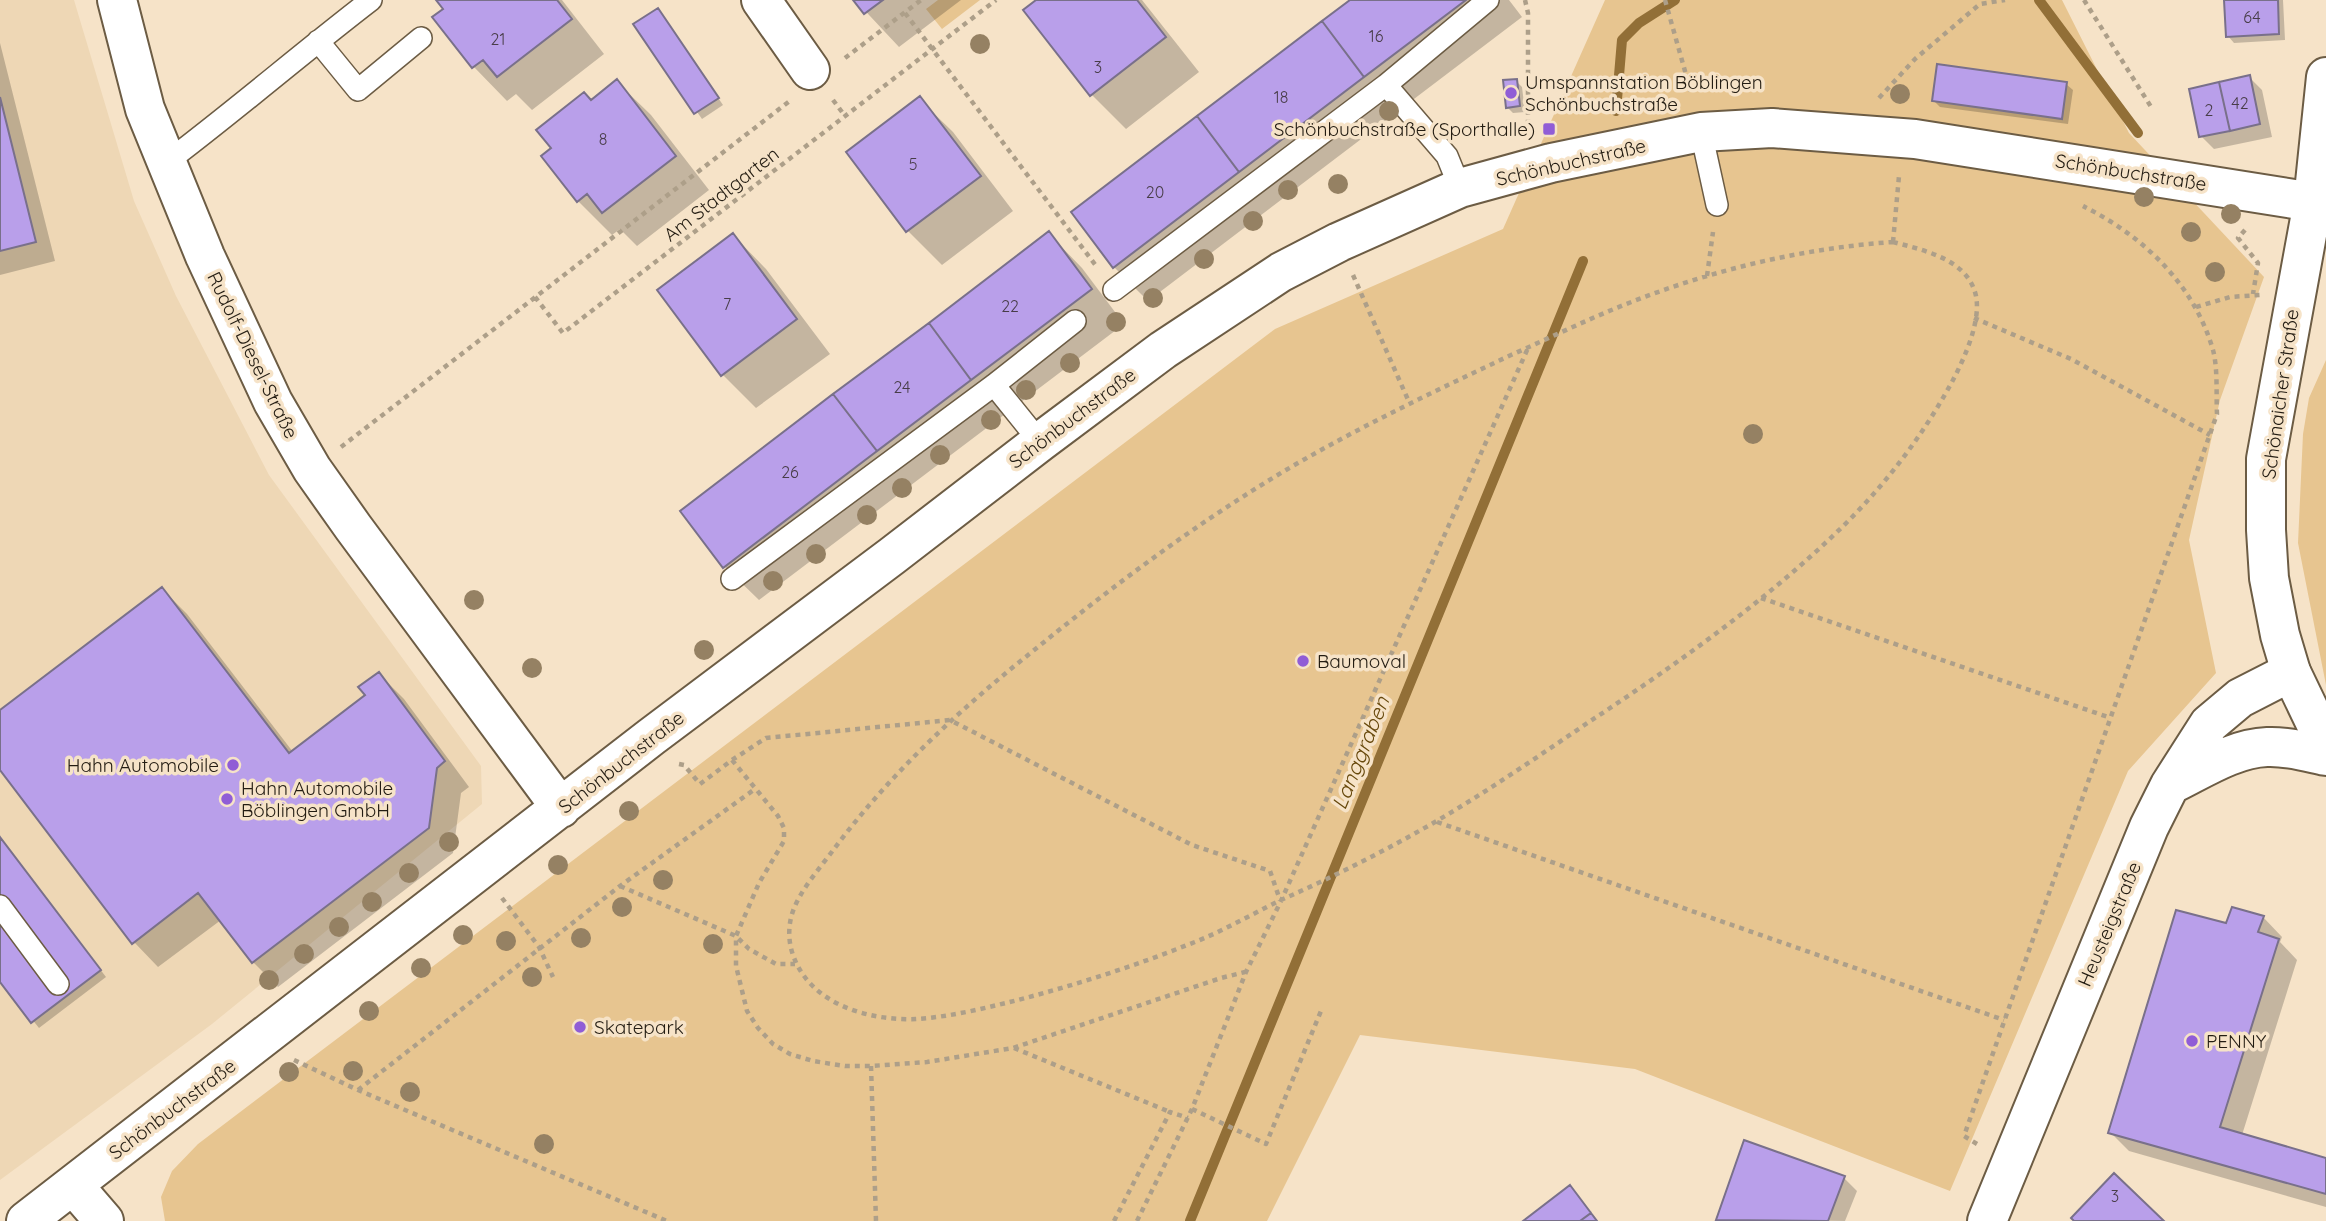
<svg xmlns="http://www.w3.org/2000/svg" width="2326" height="1221" font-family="Quicksand,sans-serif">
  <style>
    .built { fill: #eed7b5 }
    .green { fill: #e7c590 }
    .shadow { fill: #0003 }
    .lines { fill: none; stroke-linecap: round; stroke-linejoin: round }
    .stream { stroke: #926f37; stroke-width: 10 }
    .building { fill: #b99fea; stroke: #79708a; stroke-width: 2 }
    .service-casing { stroke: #6c5c44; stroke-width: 24 }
    .minor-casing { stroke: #6c5c44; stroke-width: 42 }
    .tertiary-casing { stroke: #6c5c44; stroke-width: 42 }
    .secondary-casing { stroke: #6c5c44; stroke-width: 42 }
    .path { stroke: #ad9f89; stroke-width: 4.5; stroke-dasharray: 5 5; stroke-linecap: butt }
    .service { stroke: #fff; stroke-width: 21 }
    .minor { stroke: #fff; stroke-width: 38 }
    .tertiary { stroke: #fff; stroke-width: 38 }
    .secondary { stroke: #fff; stroke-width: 38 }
    .tree { fill: #958163 }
    .poi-dot { fill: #905dd6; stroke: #f6e3c8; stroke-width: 2.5 }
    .labels { text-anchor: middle; stroke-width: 7; stroke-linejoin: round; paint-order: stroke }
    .number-label { font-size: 16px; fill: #483d48 }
    .poi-label { font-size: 19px; fill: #231c12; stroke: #f6e3c8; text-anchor: start }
    .street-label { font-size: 19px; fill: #231c12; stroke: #f6e3c8 }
    .water-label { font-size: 21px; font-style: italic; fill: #67480b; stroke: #f6e3c8 }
  </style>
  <rect width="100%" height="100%" fill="#f6e3c8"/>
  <path class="built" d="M 0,0 L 74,0 L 134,201 L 176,296 L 269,475 L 481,766 L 482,804 L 212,1024 L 0,1180 Z"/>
  <path class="green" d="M 938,0 L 980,0 L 942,29 L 926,9 Z
    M 1605,0 L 2062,0 L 2129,133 L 2264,277 L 2220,400 L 2189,540 L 2216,673 L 2128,771 L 1950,1191 L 1635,1069 L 1360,1035 L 1267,1221 L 165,1221 L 161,1197 L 172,1171 L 198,1144 L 1275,329 L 1503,229 Z
    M 2326,360 L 2326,685 L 2298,543 L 2303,434 L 2309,398 Z"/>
  <path class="shadow" d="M 438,0 L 562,0 L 604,54 L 532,110 L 516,94 L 507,101 L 474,67 L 435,17 L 446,9 Z
    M 855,0 L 961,0 L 899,47 Z
    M 1039,0 L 1142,0 L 1199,72 L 1126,129 L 1092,95 L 1025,10 Z
    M 1353,0 L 1509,0 L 1522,17 L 1148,301 L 1114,267 Z
    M 2226,0 L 2283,0 L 2285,40 L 2234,43 L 2228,36 Z
    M 658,10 L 723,105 L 702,119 L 636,25 Z
    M 0,43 L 55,261 L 0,275 Z
    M 2249,77 L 2262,90 L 2272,137 L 2214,149 L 2201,136 Z
    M 1516,81 L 1522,87 L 1525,112 L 1513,113 L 1507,107 Z
    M 617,82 L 651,115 L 709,190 L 637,246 L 620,229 L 612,235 L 578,201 L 543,156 L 553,148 L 591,102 Z
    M 2066,84 L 2073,90 L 2068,124 L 1940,107 L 1934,101 Z
    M 919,99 L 953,132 L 1013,211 L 942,265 L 908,231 L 848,152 Z
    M 1049,234 L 1082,268 L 1124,324 L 759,600 L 725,567 Z
    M 733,235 L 766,269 L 830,354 L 756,408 L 723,375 Z
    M 162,589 L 187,614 L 293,752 L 368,695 L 379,674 L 404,699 L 469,787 L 461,793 L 453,853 L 278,987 L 253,962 L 221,920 L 158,967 L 134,942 L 0,767 L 0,712 Z
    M 0,838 L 106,977 L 39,1028 L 0,979 Z
    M 2263,917 L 2282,937 L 2280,942 L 2297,960 L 2242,1135 L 2326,1160 L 2326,1207 L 2129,1151 L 2110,1132 L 2228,925 Z
    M 1844,1178 L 1857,1191 L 1845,1221 L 1718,1219 Z
    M 1570,1187 L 1598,1221 L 1526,1221 Z"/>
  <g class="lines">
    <path class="stream" d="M 2039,0 L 2138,133
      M 1616,111 L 1622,40 L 1639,23 L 1675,0
      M 1190,1221 L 1583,261"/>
  </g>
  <path class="building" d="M 436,0 L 557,0 L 572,19 L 497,77 L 483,60 L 472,68 L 432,17 L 443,9 Z
    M 853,0 L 883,0 L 864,14 Z
    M 1036,0 L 1137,0 L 1166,37 L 1090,96 L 1023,10 Z
    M 1350,0 L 1466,0 L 1364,77 L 1322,21 Z
    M 2224,0 L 2278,0 L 2279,34 L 2226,37 Z
    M 658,8 L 719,98 L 694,114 L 633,24 Z
    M 1322,21 L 1364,77 L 1239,172 L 1197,116 Z
    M 1937,64 L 2067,82 L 2062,119 L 1932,101 Z
    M 2250,75 L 2260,124 L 2230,131 L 2219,82 Z
    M 617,79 L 676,156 L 602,213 L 587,194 L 577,202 L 541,156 L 551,148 L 536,130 L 584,92 L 591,100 Z
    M 1517,79 L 1520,106 L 1506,108 L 1503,80 Z
    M 2219,82 L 2230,131 L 2199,137 L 2189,89 Z
    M 920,96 L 981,176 L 906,232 L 846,152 Z
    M 0,97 L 36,242 L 0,251 Z
    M 1197,116 L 1239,172 L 1113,268 L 1071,212 Z
    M 1049,231 L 1092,289 L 971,380 L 929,323 Z
    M 733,233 L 797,319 L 721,376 L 657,290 Z
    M 929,323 L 971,380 L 877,451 L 833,394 Z
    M 833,394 L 877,451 L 723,568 L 680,511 Z
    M 162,587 L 289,753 L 365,695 L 358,687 L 379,672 L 445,761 L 437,768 L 429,828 L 252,963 L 198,893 L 132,944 L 0,770 L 0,710 Z
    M 0,837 L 101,970 L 31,1023 L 0,982 Z
    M 2232,907 L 2264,916 L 2258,932 L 2279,939 L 2220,1127 L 2326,1158 L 2326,1194 L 2108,1133 L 2176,910 L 2226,923 Z
    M 1744,1140 L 1845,1176 L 1828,1221 L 1716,1220 Z
    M 2114,1173 L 2164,1221 L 2074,1221 L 2071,1218 Z
    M 1570,1185 L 1591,1213 L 1580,1221 L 1523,1221 Z
    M 1591,1213 L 1597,1221 L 1580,1221 Z"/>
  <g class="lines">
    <g class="service-casing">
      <path id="service" d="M 318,41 L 358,90 L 421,38
        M 1386,85 L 1447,156 L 1460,188
        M 1701,132 L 1717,205
        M 167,162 C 236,110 302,53 371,0
        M 1114,290 L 1386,85 L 1488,0
        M 994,385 L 1040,442
        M 732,579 L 994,385 L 1075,321
        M 0,906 L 58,984"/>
    </g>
    <g class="minor-casing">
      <path id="minor" d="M 761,0 L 810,70"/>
    </g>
    <g class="tertiary-casing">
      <path id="tertiary" d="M 117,0 L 145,109 L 205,256 L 273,402 L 312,469 L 353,527 L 561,808
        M 2172,784 C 2201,770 2234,748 2267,747 C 2287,746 2307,752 2326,756
        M 73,1185 L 104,1221
        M 26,1221 L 651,737 L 892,556 L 1040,442 L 1163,350 L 1281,272 L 1339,242 L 1460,188 L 1551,163 L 1701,132 L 1772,128 L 1915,139 L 2313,202
        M 1987,1221 L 2149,827 L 2170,785 L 2209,724 L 2240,698 L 2291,672"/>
    </g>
    <g class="secondary-casing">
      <path id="secondary" d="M 2326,77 L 2313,202 L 2266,459 L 2266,530 L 2269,578 L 2280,635 L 2291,672 L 2326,745"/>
    </g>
    <path class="path" d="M 1525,0 L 1528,13 L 1528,121 L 1530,132
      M 1665,0 L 1692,96
      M 2084,0 L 2153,110
      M 905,13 L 1097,267
      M 845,58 L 921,0
      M 1879,98 L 1915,59 L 1980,4 L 2005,0
      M 833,100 L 845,116
      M 2245,230 L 2238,238 L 2258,263 L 2253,294
      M 1893,242 C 1923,250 1968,259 1976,296 C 1981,321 1965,357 1953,380 C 1923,436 1883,488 1837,532 C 1763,603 1674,666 1589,722 C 1540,755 1491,789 1440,819 C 1389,849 1335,876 1281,900 C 1250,915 1220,933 1187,945 C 1132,967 1075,985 1018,1000 C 985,1008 950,1017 916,1019 C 868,1021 810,1004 793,955 C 788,941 788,925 793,911 C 801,889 820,868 834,849 C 890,774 959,710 1033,651 C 1114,585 1197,523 1286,470 C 1359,427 1435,391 1511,355 C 1552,337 1592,317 1634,301 C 1716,269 1805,248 1893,242 Z
      M 1893,242 L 1899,176
      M 1353,275 L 1409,402
      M 1707,276 L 1713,232
      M 535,297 L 563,333 L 996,0
      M 2196,307 L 2230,297 L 2260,295
      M 1974,318 L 2071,359 L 2210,435
      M 341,447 L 791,100
      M 1761,598 L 2111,718
      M 732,760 L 778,816 L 784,828 L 784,841 L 759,883 L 736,936 L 736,966 L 747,1011 L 758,1028 L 773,1044 L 790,1054 L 813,1061 L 845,1066 L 871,1066 L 927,1062 L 1013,1048 L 1221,978 L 1245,972
      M 679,764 L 684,765 L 700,784 L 732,760 L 766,738 L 950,720 L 1192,845 L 1270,871 L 1280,900
      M 1437,822 L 2004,1020
      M 620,886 L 736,936 L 749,949 L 776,964 L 795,964
      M 502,898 L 539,947 L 553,977
      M 1014,1048 L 1170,1112
      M 294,1060 L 358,1090 L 667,1221
      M 871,1066 L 876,1221
      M 358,1090 L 620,886 L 755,789
      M 1192,1109 L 1266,1144 L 1321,1011
      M 1977,1144 L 1964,1136 L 2217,414 C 2216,394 2218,369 2213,350 C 2194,284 2143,236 2083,206
      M 1114,1221 L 1170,1112 L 1188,1118
      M 1137,1221 L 1192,1109 L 1246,972 L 1281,901 L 1528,348"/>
    <use href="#service" class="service"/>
    <use href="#minor" class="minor"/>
    <use href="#tertiary" class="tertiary"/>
    <use href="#secondary" class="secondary"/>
  </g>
  <g class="tree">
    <circle cx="980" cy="44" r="10"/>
    <circle cx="1900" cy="94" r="10"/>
    <circle cx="1389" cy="111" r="10"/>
    <circle cx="1338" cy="184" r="10"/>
    <circle cx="1288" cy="190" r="10"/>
    <circle cx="2144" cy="197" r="10"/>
    <circle cx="2231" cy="214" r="10"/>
    <circle cx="1253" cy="221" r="10"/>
    <circle cx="2191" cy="232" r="10"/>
    <circle cx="1204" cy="259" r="10"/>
    <circle cx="2215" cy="272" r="10"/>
    <circle cx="1153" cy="298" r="10"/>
    <circle cx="1116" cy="322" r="10"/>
    <circle cx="1070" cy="363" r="10"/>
    <circle cx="1026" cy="390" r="10"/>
    <circle cx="991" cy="420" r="10"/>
    <circle cx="1753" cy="434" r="10"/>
    <circle cx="940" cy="455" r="10"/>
    <circle cx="902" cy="488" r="10"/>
    <circle cx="867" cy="515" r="10"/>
    <circle cx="816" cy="554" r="10"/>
    <circle cx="773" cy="581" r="10"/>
    <circle cx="474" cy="600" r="10"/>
    <circle cx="704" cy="650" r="10"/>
    <circle cx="532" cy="668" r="10"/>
    <circle cx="629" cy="811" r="10"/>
    <circle cx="449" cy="842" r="10"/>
    <circle cx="558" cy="865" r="10"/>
    <circle cx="409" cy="873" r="10"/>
    <circle cx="663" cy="880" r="10"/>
    <circle cx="372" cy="902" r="10"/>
    <circle cx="622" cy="907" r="10"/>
    <circle cx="339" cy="927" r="10"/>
    <circle cx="463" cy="935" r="10"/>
    <circle cx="581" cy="938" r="10"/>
    <circle cx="506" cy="941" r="10"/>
    <circle cx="713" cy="944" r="10"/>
    <circle cx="304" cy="954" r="10"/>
    <circle cx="421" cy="968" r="10"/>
    <circle cx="532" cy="977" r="10"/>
    <circle cx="269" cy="980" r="10"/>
    <circle cx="369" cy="1011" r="10"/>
    <circle cx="353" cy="1071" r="10"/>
    <circle cx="289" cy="1072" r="10"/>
    <circle cx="410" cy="1092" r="10"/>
    <circle cx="544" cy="1144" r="10"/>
  </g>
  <g class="poi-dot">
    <circle cx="1511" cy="93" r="7"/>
    <rect x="1542" y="122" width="14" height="14" rx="3.5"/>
    <circle cx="1303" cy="661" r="7"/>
    <circle cx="233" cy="765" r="7"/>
    <circle cx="227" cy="799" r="7"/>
    <circle cx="580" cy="1027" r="7"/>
    <circle cx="2192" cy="1041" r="7"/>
  </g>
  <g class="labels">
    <g class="number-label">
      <text x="2252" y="23">64</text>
      <text x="1376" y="42">16</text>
      <text x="498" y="45">21</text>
      <text x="1098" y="73">3</text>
      <text x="1281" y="103">18</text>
      <text x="2240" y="109">42</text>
      <text x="2209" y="116">2</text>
      <text x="603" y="145">8</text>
      <text x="913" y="170">5</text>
      <text x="1155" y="198">20</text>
      <text x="727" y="310">7</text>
      <text x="1010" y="312">22</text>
      <text x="902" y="393">24</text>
      <text x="790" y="478">26</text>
      <text x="2115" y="1202">3</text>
    </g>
    <g class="poi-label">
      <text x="1525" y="89">Umspannstation Böblingen<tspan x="1525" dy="22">Schönbuchstraße</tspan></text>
      <text x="1535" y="136" text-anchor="end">Schönbuchstraße (Sporthalle)</text>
      <text x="1317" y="668">Baumoval</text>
      <text x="219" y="772" text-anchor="end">Hahn Automobile</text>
      <text x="241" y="795">Hahn Automobile<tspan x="241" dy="22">Böblingen GmbH</tspan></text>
      <text x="594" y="1034">Skatepark</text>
      <text x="2206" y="1048">PENNY</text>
    </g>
    <g class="street-label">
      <text transform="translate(1571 162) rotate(-13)" y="7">Schönbuchstraße</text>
      <text transform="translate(2131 172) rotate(9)" y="7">Schönbuchstraße</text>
      <text transform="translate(721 194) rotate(-38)" y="7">Am Stadtgarten</text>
      <text transform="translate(253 355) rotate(64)" y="7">Rudolf-Diesel-Straße</text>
      <text transform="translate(2280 394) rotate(-82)" y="7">Schönaicher Straße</text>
      <text transform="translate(1072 418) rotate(-37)" y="7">Schönbuchstraße</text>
      <text transform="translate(621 762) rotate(-38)" y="7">Schönbuchstraße</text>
      <text transform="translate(2109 924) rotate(-67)" y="7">Heusteigstraße</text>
      <text transform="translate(172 1109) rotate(-37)" y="7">Schönbuchstraße</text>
    </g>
    <g class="water-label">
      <text transform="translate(1361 753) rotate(-68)" y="7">Langgraben</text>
    </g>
  </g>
</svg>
